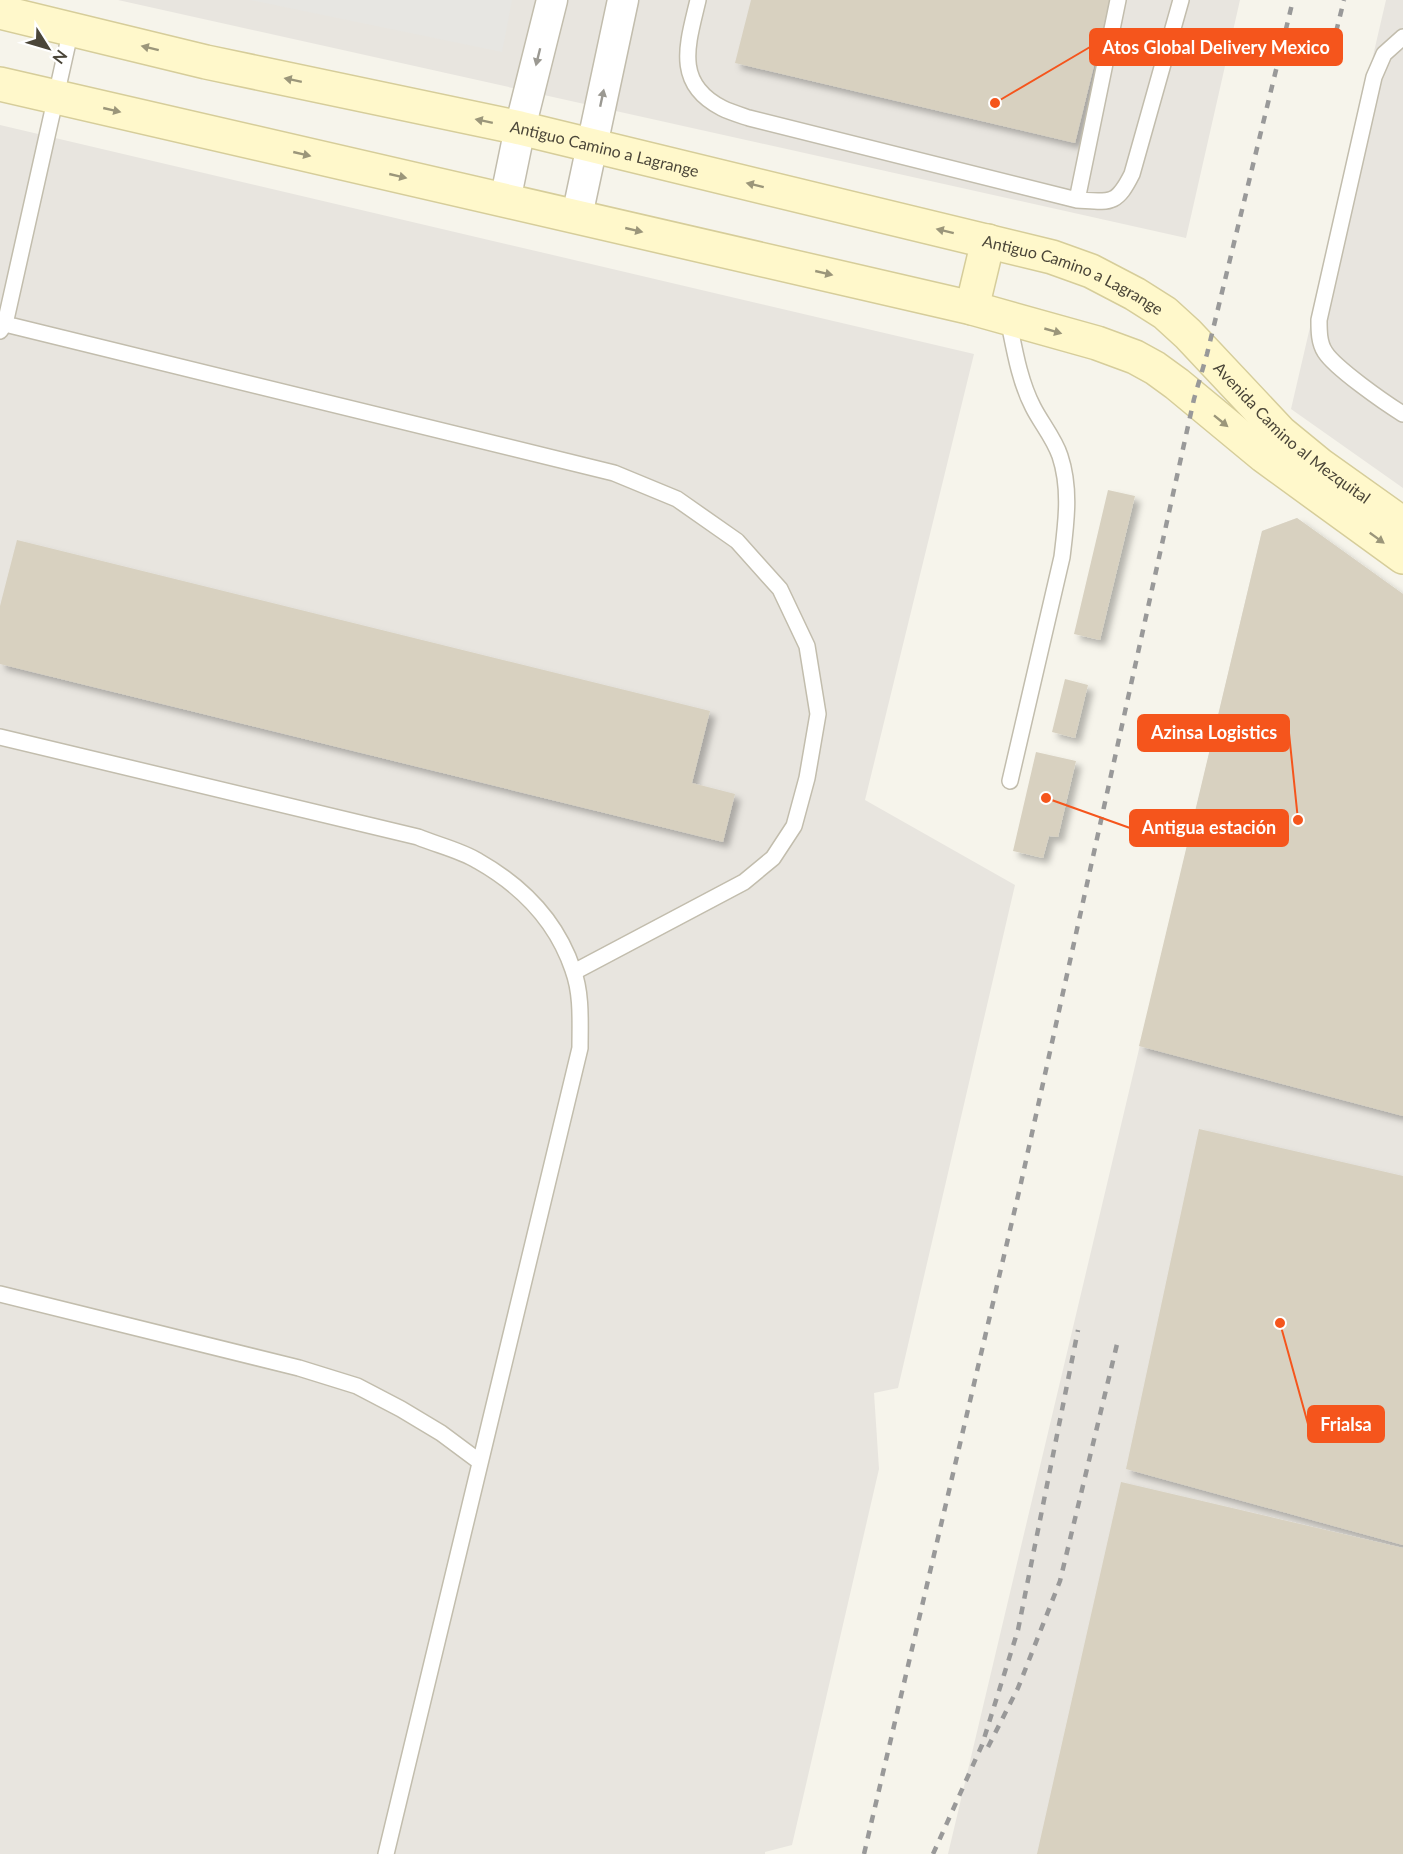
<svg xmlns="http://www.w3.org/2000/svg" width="1403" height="1854" font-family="Lato,sans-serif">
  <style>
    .industrial { fill: #e8e5df }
    .parking { fill: #e7e6e2 }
    .building { fill: #d8d1c0; filter: url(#shadow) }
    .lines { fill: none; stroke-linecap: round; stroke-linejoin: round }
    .lane-casing { stroke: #c2bdad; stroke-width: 18 }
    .street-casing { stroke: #c2bdad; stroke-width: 33 }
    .secondary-casing { stroke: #d6cd9a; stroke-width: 36 }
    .lane { stroke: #fff; stroke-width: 15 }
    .street { stroke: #fff; stroke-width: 30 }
    .secondary { stroke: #fff8cb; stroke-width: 33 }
    .rail { stroke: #999; stroke-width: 4.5; stroke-dasharray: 8 8; stroke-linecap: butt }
    .oneway { fill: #9b967a }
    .oneway2 { fill: #9b9992 }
    .labels { text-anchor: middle; stroke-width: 4.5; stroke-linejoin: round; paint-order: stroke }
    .street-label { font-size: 16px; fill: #4a4538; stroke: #fff }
    .leader { fill: none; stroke: #f5551c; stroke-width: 2 }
    .callout-dot { fill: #f5551c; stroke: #fff; stroke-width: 2 }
    .callout { fill: #f5551c; stroke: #f5551c; stroke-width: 2 }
    .callout-label { font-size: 18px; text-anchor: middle; font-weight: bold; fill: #fff }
  </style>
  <defs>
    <filter id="shadow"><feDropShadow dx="5.5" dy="5.5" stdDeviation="3" flood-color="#0004"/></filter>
  </defs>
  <rect width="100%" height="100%" fill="#f6f4eb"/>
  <path class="industrial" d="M 118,0 L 1240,0 L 1186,238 Z
    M 1386,0 L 1403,0 L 1403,488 L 1291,409 Z
    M 0,125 L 974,354 L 865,800 L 1015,885 L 898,1388 L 874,1393 L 879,1469 L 792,1845 L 765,1852 L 765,1854 L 0,1854 Z
    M 1297,518 L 1403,594 L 1403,1854 L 948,1854 L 1262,531 Z"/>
  <path class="parking" d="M 250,0 L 512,0 L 502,52 Z"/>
  <path class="building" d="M 751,0 L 1110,0 L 1075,143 L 735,63 Z
    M 1108,490 L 1135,496 L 1100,640 L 1074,634 Z
    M 1297,518 L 1403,594 L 1403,1116 L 1139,1046 L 1262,531 Z
    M 17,540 L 710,711 L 692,783 L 735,794 L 723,842 L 0,664 L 0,606 Z
    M 1065,679 L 1088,685 L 1075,738 L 1052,732 Z
    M 1036,752 L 1076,761 L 1058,837 L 1049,836 L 1043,858 L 1013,851 Z
    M 1199,1129 L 1403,1176 L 1403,1545 L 1126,1469 Z
    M 1121,1482 L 1403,1548 L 1403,1854 L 1037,1854 Z"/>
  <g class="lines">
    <g class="lane-casing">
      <path id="lane" d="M 698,0 C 688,43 673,83 722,108 C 730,112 740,115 749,118 L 1077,200 C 1110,202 1116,206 1132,174 L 1181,0
        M 1403,37 L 1384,54 L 1374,77 L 1319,320 C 1319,331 1319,343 1325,352 C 1335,368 1385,403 1403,414
        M 1077,200 L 1118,0
        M 1008,318 C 1014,347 1019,380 1033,407 C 1041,423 1054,438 1060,456 C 1071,489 1066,524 1062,557 L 1010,781
        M 5,324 L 614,473 L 677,499 L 737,541 L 780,589 L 807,646 L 818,714 L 807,778 L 794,826 L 773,858 L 744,882 L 574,972
        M 0,331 L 5,324 L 71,29
        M 0,737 L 418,837 C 437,845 460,850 478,861 C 522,886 557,922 573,970 C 582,994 580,1023 580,1048 L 386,1854
        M 0,1294 L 299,1368 L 357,1386 L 401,1409 L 441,1433 L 480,1462"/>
    </g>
    <g class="street-casing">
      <path id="street" d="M 505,201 L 520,128 L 552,0
        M 577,216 L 623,0"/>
    </g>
    <g class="secondary-casing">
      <g id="secondary">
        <path id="s1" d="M 0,12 L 206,62 L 520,128 L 1052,257 L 1091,271 L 1135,294 L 1165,313 L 1188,334 L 1281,433 L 1320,465 L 1403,524"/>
        <path d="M 0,84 L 972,308 L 1097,343 L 1135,357 L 1155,368 L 1177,384 L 1264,456 L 1403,557"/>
        <path d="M 972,308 L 988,241"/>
      </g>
    </g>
    <use href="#lane" class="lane"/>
    <use href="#street" class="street"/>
    <use href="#secondary" class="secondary"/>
    <path class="rail" d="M 1336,32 L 1344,0
      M 988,1747 L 1018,1688 L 1060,1581 L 1118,1340
      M 864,1854 L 1021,1183 L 1194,399 L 1207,354 L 1293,0
      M 933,1854 L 982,1745 L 1018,1630 L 1078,1330"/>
  </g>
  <defs><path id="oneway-solid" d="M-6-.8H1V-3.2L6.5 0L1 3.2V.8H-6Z" transform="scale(1.5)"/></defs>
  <g class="oneway">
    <use href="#oneway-solid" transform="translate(150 48) rotate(-166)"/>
    <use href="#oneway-solid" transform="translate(293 80) rotate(-168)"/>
    <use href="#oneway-solid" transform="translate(112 110) rotate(13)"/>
    <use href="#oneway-solid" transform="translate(484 121) rotate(-168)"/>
    <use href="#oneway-solid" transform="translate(302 154) rotate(13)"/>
    <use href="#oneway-solid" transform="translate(398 176) rotate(13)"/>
    <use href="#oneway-solid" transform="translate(755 185) rotate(-166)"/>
    <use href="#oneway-solid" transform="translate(634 230) rotate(13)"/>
    <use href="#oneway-solid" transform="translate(945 231) rotate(-166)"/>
    <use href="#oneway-solid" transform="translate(824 273) rotate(13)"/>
    <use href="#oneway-solid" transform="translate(1053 331) rotate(16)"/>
    <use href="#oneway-solid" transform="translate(1221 421) rotate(39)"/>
    <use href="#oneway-solid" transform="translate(1377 538) rotate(36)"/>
  </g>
  <g class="oneway2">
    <use href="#oneway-solid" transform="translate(538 57) rotate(104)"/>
    <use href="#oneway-solid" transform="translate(602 98) rotate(-78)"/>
  </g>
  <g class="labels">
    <g class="street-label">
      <text dy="6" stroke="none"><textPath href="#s1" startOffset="620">Antiguo Camino a Lagrange</textPath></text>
      <text dy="6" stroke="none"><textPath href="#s1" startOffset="1106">Antiguo Camino a Lagrange</textPath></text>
      <text dy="6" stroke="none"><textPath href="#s1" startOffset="1382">Avenida Camino al Mezquital</textPath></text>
    </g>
  </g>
  <path class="leader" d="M995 103L1090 47M1298 820L1289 733M1046 798L1130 828M1280 1323L1308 1424"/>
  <g class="callout-dot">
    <circle cx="995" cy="103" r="6"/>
    <circle cx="1298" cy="820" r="6"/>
    <circle cx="1046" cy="798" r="6"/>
    <circle cx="1280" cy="1323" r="6"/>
  </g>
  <g class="callout">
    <rect x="1090" y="29" width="252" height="36" rx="6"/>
    <rect x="1138" y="715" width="151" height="36" rx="6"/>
    <rect x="1130" y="810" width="158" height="36" rx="6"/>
    <rect x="1308" y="1406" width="76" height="36" rx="6"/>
  </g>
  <g class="callout-label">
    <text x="1216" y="54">Atos Global Delivery Mexico</text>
    <text x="1214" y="739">Azinsa Logistics</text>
    <text x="1209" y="834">Antigua estación</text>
    <text x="1346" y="1431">Frialsa</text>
  </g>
  <g transform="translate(48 48) rotate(127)" stroke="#ffffff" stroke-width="4.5" paint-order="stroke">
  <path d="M0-4.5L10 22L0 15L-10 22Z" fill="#4a4538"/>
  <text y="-9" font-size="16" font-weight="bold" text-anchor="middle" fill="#4a4538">N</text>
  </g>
</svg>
